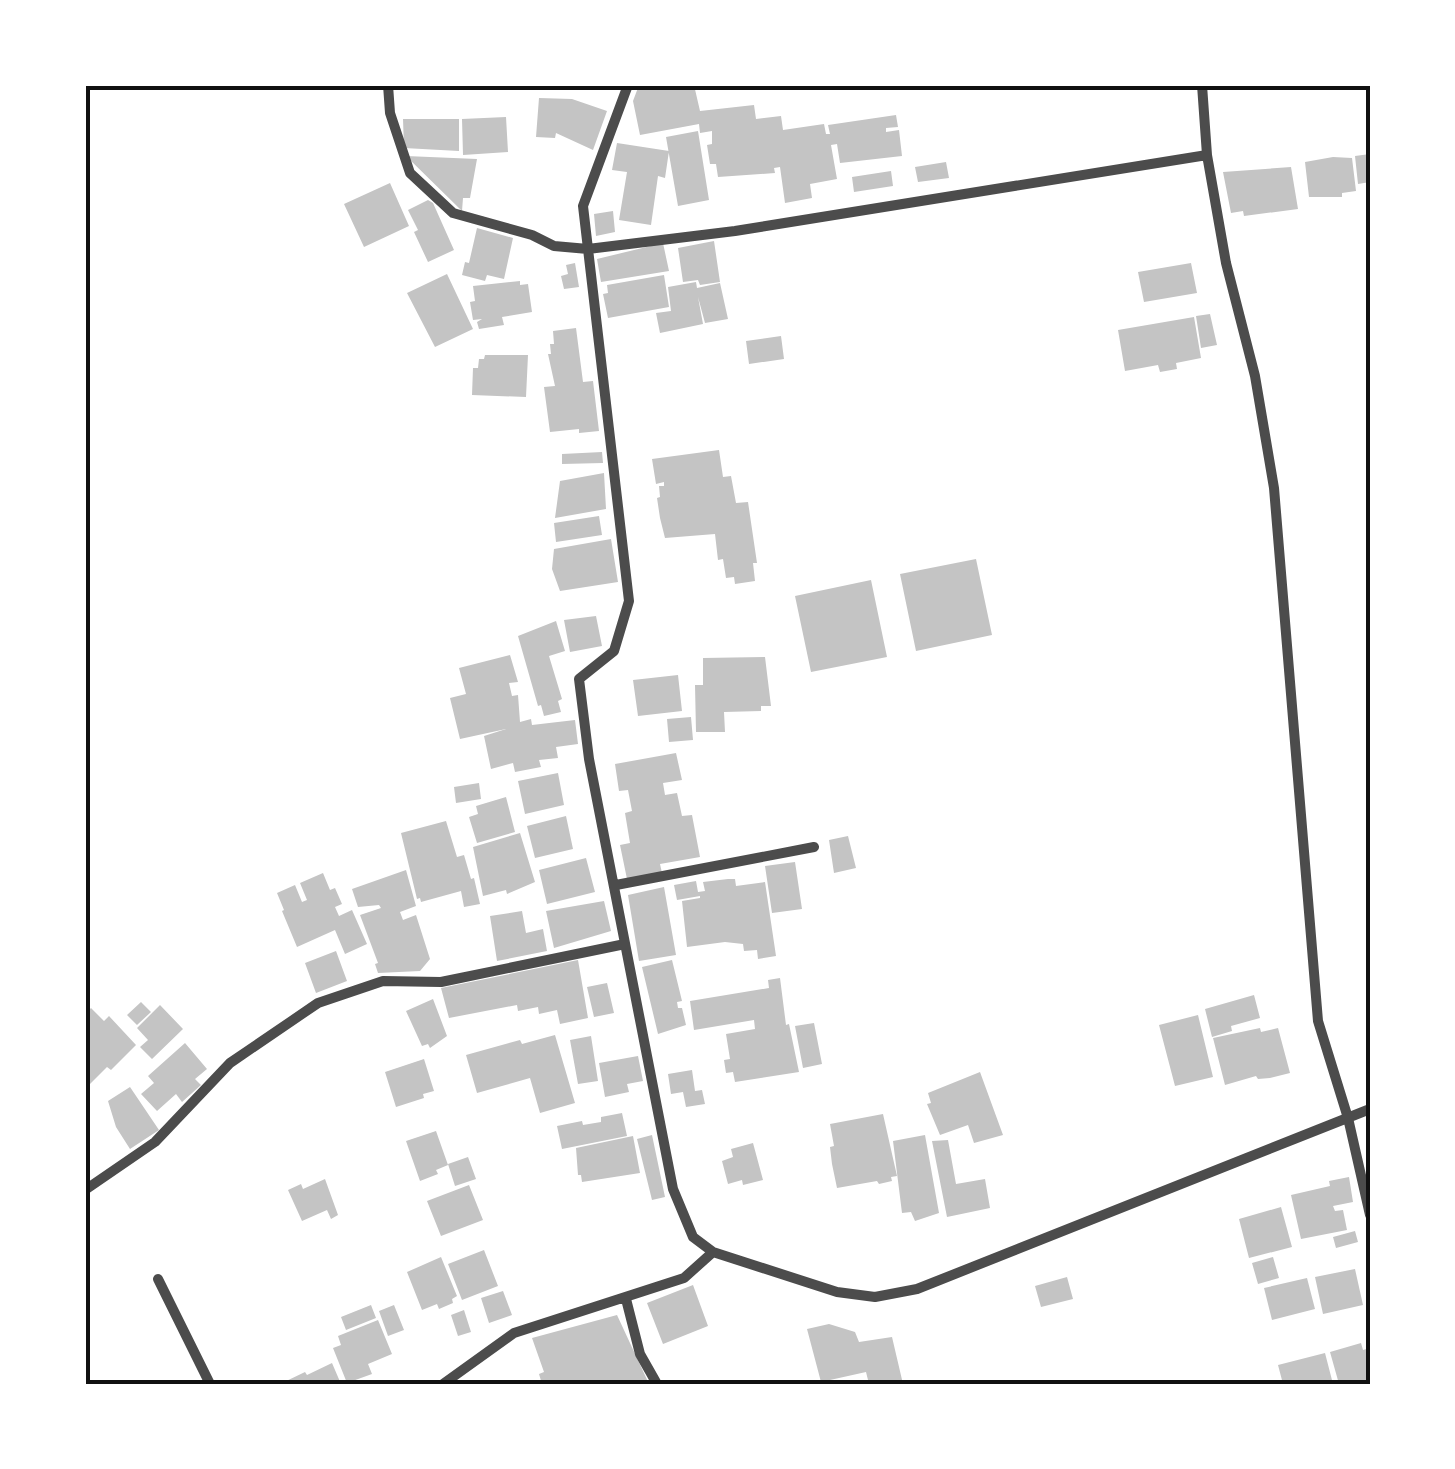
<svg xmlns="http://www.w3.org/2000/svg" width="1455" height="1469" font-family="Cabin,sans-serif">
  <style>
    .building { fill: #c4c4c4 }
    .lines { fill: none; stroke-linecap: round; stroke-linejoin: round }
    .minor { stroke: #4c4c4c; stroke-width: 10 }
    .neatline { fill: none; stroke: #111; stroke-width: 4 }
  </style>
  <rect width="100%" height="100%" fill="#fff"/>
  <path class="building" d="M 639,85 L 694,85 L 700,111 L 754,105 L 756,119 L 781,116 L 783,130 L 824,124 L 826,134 L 830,134 L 828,125 L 896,115 L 898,127 L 886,128 L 886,132 L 899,130 L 902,156 L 840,163 L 837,144 L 831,145 L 837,179 L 810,184 L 812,198 L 785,203 L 780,167 L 774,168 L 775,173 L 718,177 L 716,164 L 710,164 L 707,145 L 712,144 L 712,131 L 700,133 L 699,124 L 640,135 L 633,101 Z
    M 539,98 L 572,99 L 607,111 L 593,150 L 556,133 L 555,138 L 536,137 Z
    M 506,117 L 508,152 L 463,155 L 462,119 Z
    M 403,119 L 459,119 L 459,151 L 404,148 Z
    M 698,131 L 709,200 L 678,206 L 666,137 Z
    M 617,143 L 669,151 L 665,178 L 658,176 L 651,225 L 619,220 L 627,172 L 612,170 Z
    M 1370,154 L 1370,182 L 1358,184 L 1355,156 Z
    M 406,156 L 477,159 L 470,198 L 463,198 L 462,211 Z
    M 1333,157 L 1352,158 L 1356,191 L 1342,193 L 1342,197 L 1309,197 L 1305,162 Z
    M 946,162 L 949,178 L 918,182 L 915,167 Z
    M 1291,167 L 1298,209 L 1244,216 L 1243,211 L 1231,213 L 1223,172 Z
    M 891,171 L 893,186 L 854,192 L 852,177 Z
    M 390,183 L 409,226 L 364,247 L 344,204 Z
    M 428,200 L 433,203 L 454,250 L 428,262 L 414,232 L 418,230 L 408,210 Z
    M 613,211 L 615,232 L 596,236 L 594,214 Z
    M 477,228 L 513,238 L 504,279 L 487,275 L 485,281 L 462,275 L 465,262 L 469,263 Z
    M 714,241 L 720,282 L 700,285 L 698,280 L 683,282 L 678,248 Z
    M 663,243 L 669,271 L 601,282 L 597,259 Z
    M 575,263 L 579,287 L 564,289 L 561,276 L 568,274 L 566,265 Z
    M 1191,263 L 1197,293 L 1144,302 L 1138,272 Z
    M 447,274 L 473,329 L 435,347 L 407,293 Z
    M 664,275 L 669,307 L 608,318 L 603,294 L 608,293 L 607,285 Z
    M 520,281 L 520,285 L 528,284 L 532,312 L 502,317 L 504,325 L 479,329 L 477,322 L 482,319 L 473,320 L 470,302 L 475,301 L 473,286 Z
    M 696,282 L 697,288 L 720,283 L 728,319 L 705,323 L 698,297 L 703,324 L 660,333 L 656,313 L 671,311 L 668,287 Z
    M 1210,314 L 1217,345 L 1201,348 L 1196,316 Z
    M 1194,317 L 1201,358 L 1176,363 L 1177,369 L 1160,372 L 1158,365 L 1125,371 L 1118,330 Z
    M 576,328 L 583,382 L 593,381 L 599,431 L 579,433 L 579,429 L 550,432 L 544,387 L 555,386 L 548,354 L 551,354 L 550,344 L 554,344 L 553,331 Z
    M 781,336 L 784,359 L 749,364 L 746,341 Z
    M 485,355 L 528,355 L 526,397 L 472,395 L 473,368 L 478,368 L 479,359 L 484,359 Z
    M 719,450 L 723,477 L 731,476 L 736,503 L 748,502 L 757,563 L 753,563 L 755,581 L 735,584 L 734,577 L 726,578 L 723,559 L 718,560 L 715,534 L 665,538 L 660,518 L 657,498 L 660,497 L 659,486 L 664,486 L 664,482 L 656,484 L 652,459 Z
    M 602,452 L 603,463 L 562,464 L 562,454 Z
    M 604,473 L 606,509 L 555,518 L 560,481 Z
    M 599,516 L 602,535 L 556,542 L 554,523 Z
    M 611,539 L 618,582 L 560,591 L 552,569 L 554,549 Z
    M 976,559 L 992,635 L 916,651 L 900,574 Z
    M 871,580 L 887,657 L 811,672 L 795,596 Z
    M 596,616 L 602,646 L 570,652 L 564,620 Z
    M 556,621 L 565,651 L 549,656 L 562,699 L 558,701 L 561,712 L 544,716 L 541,705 L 538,706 L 518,636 Z
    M 510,655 L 518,682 L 509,683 L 512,696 L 518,695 L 520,722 L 531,719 L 532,725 L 575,720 L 578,744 L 556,747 L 558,758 L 539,760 L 541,767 L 515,772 L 513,763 L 491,769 L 484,736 L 506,729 L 460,739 L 450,698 L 466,694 L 459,668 Z
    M 765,657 L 771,706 L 761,706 L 761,711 L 724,712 L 725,732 L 696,732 L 695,685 L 703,685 L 703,658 Z
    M 678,675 L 682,711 L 638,716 L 633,680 Z
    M 691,717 L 693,740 L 669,742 L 667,719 Z
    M 676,753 L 682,780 L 663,783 L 665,795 L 677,793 L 682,816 L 692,815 L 700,857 L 660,864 L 662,873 L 627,879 L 620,845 L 630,843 L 625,813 L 632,811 L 628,790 L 619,791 L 615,764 Z
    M 558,773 L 564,805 L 525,814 L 518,781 Z
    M 479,783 L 481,799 L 456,803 L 454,787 Z
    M 506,797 L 515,832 L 477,843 L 469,817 L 478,814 L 476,806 Z
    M 566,816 L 573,849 L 535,858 L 527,826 Z
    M 446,821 L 457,857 L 464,855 L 471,879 L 474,878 L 480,904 L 464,907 L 461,891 L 421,902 L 420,898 L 417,899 L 401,833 Z
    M 520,833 L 535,882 L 507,894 L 506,890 L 483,896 L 473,847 Z
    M 848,836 L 856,868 L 834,873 L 829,840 Z
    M 586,858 L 595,892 L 547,904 L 539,870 Z
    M 795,862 L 802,909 L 772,913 L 765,866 Z
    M 406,870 L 416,906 L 400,912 L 403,920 L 416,915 L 430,959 L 420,971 L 378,973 L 375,964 L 378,963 L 360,915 L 381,908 L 379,905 L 358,907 L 352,889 Z
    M 323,873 L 330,890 L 335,888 L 342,904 L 335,907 L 339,916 L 352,910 L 367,944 L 345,954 L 335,930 L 297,947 L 282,911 L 284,910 L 277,893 L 295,885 L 302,902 L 307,900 L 300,883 Z
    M 728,879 L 735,879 L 736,886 L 765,882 L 776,956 L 758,959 L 757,950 L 744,951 L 743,944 L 725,942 L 687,947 L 682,901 L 700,898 L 700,896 L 677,900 L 674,885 L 696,881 L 698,892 L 705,891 L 703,882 Z
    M 664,887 L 676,955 L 639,961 L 628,895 Z
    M 604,901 L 611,931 L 554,948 L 546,911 Z
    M 522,911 L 526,933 L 543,929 L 547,951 L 497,961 L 490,916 Z
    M 336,951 L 347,981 L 316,993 L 305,963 Z
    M 578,960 L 588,1018 L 560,1024 L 557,1010 L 539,1014 L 538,1007 L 518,1011 L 517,1005 L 449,1018 L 441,988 Z
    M 672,960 L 682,1001 L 677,1002 L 678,1008 L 682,1008 L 686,1025 L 658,1034 L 642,967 Z
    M 780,978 L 786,1025 L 789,1024 L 799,1072 L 735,1082 L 733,1072 L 726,1073 L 724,1060 L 730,1059 L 726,1034 L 755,1029 L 754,1020 L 694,1030 L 690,1001 L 769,988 L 768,980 Z
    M 607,983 L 614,1013 L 594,1017 L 587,987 Z
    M 1254,995 L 1260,1018 L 1231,1026 L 1232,1031 L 1212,1037 L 1205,1009 Z
    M 433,999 L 447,1036 L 430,1048 L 428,1044 L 422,1046 L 406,1011 Z
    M 141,1002 L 151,1012 L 137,1025 L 127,1015 Z
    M 160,1005 L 183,1029 L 152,1059 L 140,1047 L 148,1040 L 137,1028 Z
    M 91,1008 L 104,1021 L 109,1016 L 136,1045 L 111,1070 L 107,1067 L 88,1086 L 85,1083 L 85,1014 Z
    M 1198,1015 L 1213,1077 L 1175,1086 L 1159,1025 Z
    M 814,1023 L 822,1064 L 803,1068 L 795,1026 Z
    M 1260,1028 L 1261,1032 L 1278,1028 L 1290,1073 L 1270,1078 L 1258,1079 L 1256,1076 L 1225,1085 L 1213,1038 Z
    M 555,1035 L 575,1103 L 540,1113 L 530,1078 L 477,1093 L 466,1055 L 520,1040 L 522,1044 Z
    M 591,1036 L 598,1081 L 578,1084 L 570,1040 Z
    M 185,1043 L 207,1069 L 195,1079 L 201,1085 L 182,1102 L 176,1094 L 157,1111 L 141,1094 L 154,1083 L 148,1076 Z
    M 638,1056 L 643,1081 L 627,1084 L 629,1092 L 605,1097 L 599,1063 Z
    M 424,1059 L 434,1091 L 423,1094 L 424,1098 L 396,1107 L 385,1072 Z
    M 692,1070 L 695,1091 L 702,1090 L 705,1104 L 686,1107 L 683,1092 L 671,1094 L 668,1074 Z
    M 980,1072 L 1003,1135 L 974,1143 L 968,1125 L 940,1135 L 927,1104 L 931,1103 L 928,1093 Z
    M 130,1087 L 159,1130 L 130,1149 L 116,1127 L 108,1101 Z
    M 622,1113 L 627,1136 L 562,1149 L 557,1126 L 582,1121 L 583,1125 L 601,1122 L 601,1117 Z
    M 883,1114 L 897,1176 L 891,1177 L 892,1181 L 879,1184 L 877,1181 L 837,1188 L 832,1164 L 830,1147 L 834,1146 L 830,1124 Z
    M 436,1131 L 448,1165 L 436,1170 L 438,1174 L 420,1181 L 406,1141 Z
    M 652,1135 L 665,1197 L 652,1200 L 637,1139 Z
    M 925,1135 L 939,1213 L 915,1221 L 911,1212 L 902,1213 L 893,1141 Z
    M 633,1136 L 640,1173 L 582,1182 L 581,1175 L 578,1175 L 576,1148 Z
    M 948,1140 L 956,1184 L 985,1179 L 990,1208 L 947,1217 L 932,1141 Z
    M 753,1143 L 763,1180 L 743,1185 L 742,1180 L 728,1184 L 722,1161 L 733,1157 L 731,1149 Z
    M 468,1157 L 476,1179 L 455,1186 L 448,1164 Z
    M 1349,1177 L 1353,1202 L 1333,1206 L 1335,1211 L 1343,1210 L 1347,1230 L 1301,1239 L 1291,1195 L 1330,1186 L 1329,1181 Z
    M 325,1179 L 338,1215 L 331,1219 L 327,1210 L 302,1221 L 288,1190 L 301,1184 L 303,1189 Z
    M 469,1185 L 483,1220 L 441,1236 L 427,1201 Z
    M 1281,1207 L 1292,1247 L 1249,1258 L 1239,1219 Z
    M 1355,1231 L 1358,1242 L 1336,1248 L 1333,1237 Z
    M 484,1250 L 498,1286 L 462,1300 L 448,1264 Z
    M 441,1257 L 457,1296 L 452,1299 L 453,1303 L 439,1309 L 437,1304 L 422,1310 L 407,1272 Z
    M 1273,1257 L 1279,1278 L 1258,1284 L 1252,1263 Z
    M 1355,1269 L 1363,1305 L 1323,1314 L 1315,1277 Z
    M 1067,1277 L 1073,1299 L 1041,1307 L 1035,1286 Z
    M 1307,1278 L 1315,1309 L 1272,1320 L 1264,1288 Z
    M 693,1285 L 708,1326 L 663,1344 L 647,1303 Z
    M 503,1291 L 512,1315 L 489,1323 L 481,1298 Z
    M 371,1305 L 376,1318 L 346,1330 L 341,1317 Z
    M 394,1305 L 404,1330 L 388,1336 L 379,1311 Z
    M 464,1310 L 471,1332 L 458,1336 L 451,1315 Z
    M 617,1315 L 649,1384 L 542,1384 L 539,1374 L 544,1372 L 532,1338 Z
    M 378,1320 L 392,1354 L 368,1364 L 372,1374 L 347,1383 L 333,1348 L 341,1345 L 338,1336 Z
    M 829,1324 L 855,1332 L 859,1342 L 892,1337 L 903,1384 L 869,1384 L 866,1372 L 821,1382 L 807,1329 Z
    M 1361,1343 L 1363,1350 L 1370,1348 L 1370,1383 L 1339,1384 L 1330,1352 Z
    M 1325,1353 L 1333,1384 L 1283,1384 L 1278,1365 Z
    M 332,1363 L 341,1384 L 280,1384 L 305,1372 L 307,1375 Z"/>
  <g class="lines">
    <path class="minor" d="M 388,85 L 390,113 L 410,173 L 453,213 L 532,235 L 554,246 L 588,249 L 735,231 L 1207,155
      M 628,85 L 583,206 L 629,601 L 614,651 L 579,679 L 589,759 L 673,1189 L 693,1237 L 713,1252 L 837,1292 L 875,1297 L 917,1289 L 1370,1109
      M 1202,85 L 1207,155 L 1226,263 L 1255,376 L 1274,488 L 1318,1021 L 1348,1118 L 1370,1215
      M 616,885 L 814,847
      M 85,1190 L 155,1142 L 230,1063 L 318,1003 L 383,981 L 441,982 L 625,944
      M 158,1279 L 210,1384
      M 626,1299 L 640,1354 L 657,1384
      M 443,1384 L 514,1333 L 684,1278 L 713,1252"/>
  </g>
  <rect width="1455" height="1469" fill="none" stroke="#ffffff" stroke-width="175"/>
  <rect x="88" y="88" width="1280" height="1294" class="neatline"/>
</svg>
